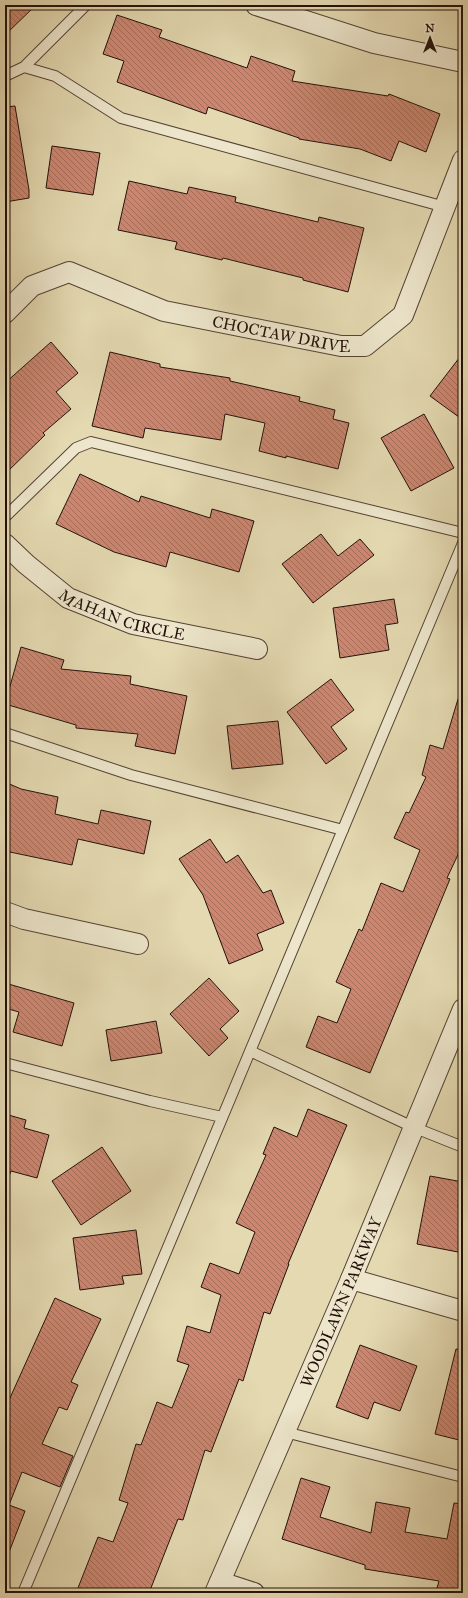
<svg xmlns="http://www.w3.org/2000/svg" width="468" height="1598" font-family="'IM FELL Great Primer',serif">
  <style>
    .building { fill: url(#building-back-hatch); stroke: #241109 }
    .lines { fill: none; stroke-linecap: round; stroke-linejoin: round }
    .lane-casing { stroke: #544333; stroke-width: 12 }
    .street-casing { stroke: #544333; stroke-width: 22 }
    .lane { stroke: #ede6cc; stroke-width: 10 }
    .street { stroke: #ede6cc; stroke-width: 20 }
    .labels { text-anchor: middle; stroke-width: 3; stroke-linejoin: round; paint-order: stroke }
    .street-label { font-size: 16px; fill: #241109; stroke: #ede6cc }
  </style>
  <defs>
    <pattern id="building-back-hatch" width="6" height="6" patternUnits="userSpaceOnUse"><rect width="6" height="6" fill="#cd8771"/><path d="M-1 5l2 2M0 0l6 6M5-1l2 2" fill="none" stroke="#a66d5b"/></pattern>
  </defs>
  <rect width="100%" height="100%" fill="#e4d9b1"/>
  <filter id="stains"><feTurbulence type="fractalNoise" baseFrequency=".005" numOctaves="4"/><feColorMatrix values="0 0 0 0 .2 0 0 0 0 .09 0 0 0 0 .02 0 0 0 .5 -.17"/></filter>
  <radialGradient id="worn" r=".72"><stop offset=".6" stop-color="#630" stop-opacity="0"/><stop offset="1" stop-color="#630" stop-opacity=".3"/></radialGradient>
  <path class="building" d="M 5,5 L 36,5 L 5,35 Z
    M 117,15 L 162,30 L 159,37 L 247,68 L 251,56 L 295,71 L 292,81 L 388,96 L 389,94 L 440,114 L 426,152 L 399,141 L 391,161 L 360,149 L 299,139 L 299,138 L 208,107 L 206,114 L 117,82 L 124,61 L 103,54 Z
    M 15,106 L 29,190 L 29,198 L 5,202 L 5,107 Z
    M 52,146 L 100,153 L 93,195 L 46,188 Z
    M 129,181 L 187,194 L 189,187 L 236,197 L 235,202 L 318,222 L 319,217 L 364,228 L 348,292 L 303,280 L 303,278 L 223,258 L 222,260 L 175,249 L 177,242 L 118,230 Z
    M 51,342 L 78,373 L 56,392 L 71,409 L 43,433 L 45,435 L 5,474 L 5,383 Z
    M 110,352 L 160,364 L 160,367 L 230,378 L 230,381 L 300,397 L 299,401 L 335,410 L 333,419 L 349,423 L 338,469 L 286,456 L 286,458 L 259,451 L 265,423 L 225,414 L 221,440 L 145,428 L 143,438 L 92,426 Z
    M 463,353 L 463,420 L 430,396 Z
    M 424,414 L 454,468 L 411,491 L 381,438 Z
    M 80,474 L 139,502 L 141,496 L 210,518 L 212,509 L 254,521 L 239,572 L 170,552 L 166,567 L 114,552 L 56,524 Z
    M 321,534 L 338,556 L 360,539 L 374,555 L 313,603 L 282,564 Z
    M 394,599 L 398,623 L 385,625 L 389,650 L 340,658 L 333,608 Z
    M 21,647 L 64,660 L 61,669 L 131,676 L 130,684 L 187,696 L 175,754 L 135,746 L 138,734 L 76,728 L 76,725 L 5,704 Z
    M 331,679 L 354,710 L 331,727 L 347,749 L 326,764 L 287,712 Z
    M 458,699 L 463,699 L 463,844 L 447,878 L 450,879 L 370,1073 L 306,1047 L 318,1016 L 337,1023 L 351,989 L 336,982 L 359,929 L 362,931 L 381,883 L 403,892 L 420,850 L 394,838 L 406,812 L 409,813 L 426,777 L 422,775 L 430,745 L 443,749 Z
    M 278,721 L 283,764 L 232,769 L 227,726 Z
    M 5,782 L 21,789 L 58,797 L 55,814 L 98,824 L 101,810 L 151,821 L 144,854 L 78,839 L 72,865 L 5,851 Z
    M 210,839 L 226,863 L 238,855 L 263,893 L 271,890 L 284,923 L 257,934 L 263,950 L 229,964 L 203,895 L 179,859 Z
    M 209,978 L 239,1011 L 220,1029 L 228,1038 L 209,1056 L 170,1014 Z
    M 5,983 L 74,1003 L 62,1046 L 13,1032 L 19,1012 L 5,1008 Z
    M 156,1021 L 162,1053 L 111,1061 L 106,1030 Z
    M 308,1109 L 347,1125 L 288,1264 L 289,1264 L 270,1314 L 264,1312 L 243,1381 L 239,1379 L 211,1452 L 205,1450 L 183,1520 L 178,1519 L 149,1593 L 76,1593 L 98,1537 L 113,1542 L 128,1503 L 119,1500 L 136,1444 L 141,1445 L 157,1402 L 172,1408 L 189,1365 L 177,1361 L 187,1326 L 210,1333 L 221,1295 L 201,1287 L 210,1263 L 239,1274 L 255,1232 L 236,1223 L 266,1155 L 263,1154 L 274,1127 L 297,1137 Z
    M 5,1114 L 26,1120 L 24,1128 L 49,1135 L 37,1178 L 11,1171 L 10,1174 L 5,1173 Z
    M 102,1147 L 131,1191 L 81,1225 L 52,1181 Z
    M 430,1176 L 463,1182 L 458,1206 L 463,1207 L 463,1253 L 417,1244 Z
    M 136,1230 L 142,1274 L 122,1276 L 124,1284 L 80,1290 L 73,1238 Z
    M 55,1298 L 101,1319 L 71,1382 L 78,1385 L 67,1410 L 59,1407 L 42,1444 L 73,1456 L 60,1487 L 22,1472 L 9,1505 L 25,1511 L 6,1560 L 5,1559 L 5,1409 Z
    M 360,1345 L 417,1366 L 400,1411 L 374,1402 L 368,1419 L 336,1407 Z
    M 456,1349 L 463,1350 L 463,1441 L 435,1434 Z
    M 301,1478 L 330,1487 L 320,1517 L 371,1533 L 376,1502 L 410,1508 L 405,1532 L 447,1539 L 454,1503 L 463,1504 L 463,1593 L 437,1588 L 439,1581 L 365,1569 L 365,1565 L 282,1539 Z"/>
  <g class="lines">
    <g class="lane-casing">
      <path id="lane" d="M 24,67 L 86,5
        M 5,76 L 24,67 L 55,76 L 121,118 L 445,207
        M 5,517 L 76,448 L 91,442 L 463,533
        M 5,733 L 131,775 L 343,830
        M 250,1051 L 413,1127 L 463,1147
        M 5,1063 L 150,1101 L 222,1117
        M 285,1432 L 463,1477
        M 23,1593 L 463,543"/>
    </g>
    <g class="street-casing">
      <g id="street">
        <path d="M 256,5 L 374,43 L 463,62"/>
        <path id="s1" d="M 5,313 L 32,286 L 69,272 L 164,311 L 341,346 L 365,346 L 403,315 L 463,160"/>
        <path id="s2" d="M 5,544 L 26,564 L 68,598 L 133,624 L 257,649"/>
        <path d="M 5,912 L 24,919 L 138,944"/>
        <path d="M 351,1279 L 463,1311"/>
        <path d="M 220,1582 L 254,1593"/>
        <path id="s3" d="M 215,1593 L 351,1279 L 463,1009"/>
      </g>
    </g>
    <use href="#lane" class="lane"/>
    <use href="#street" class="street"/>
  </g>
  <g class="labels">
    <g class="street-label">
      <text dy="6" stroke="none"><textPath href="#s1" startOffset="300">CHOCTAW DRIVE</textPath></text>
      <text dy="6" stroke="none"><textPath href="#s2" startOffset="140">MAHAN CIRCLE</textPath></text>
      <text dy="6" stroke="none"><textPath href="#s3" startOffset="317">WOODLAWN PARKWAY</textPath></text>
    </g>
  </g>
  <rect width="468" height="1598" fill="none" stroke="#e4d9b1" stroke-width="20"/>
  <rect x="6" y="6" width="456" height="1586" fill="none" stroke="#241109" stroke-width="2"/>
  <rect x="10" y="10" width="448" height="1578" fill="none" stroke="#241109"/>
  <g transform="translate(430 38)" stroke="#ede6cc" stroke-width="3" paint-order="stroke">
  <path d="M0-3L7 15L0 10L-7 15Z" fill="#241109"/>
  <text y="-6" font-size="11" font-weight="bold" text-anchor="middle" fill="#241109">N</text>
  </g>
  <rect width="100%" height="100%" filter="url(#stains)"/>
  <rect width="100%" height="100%" fill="url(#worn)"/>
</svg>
